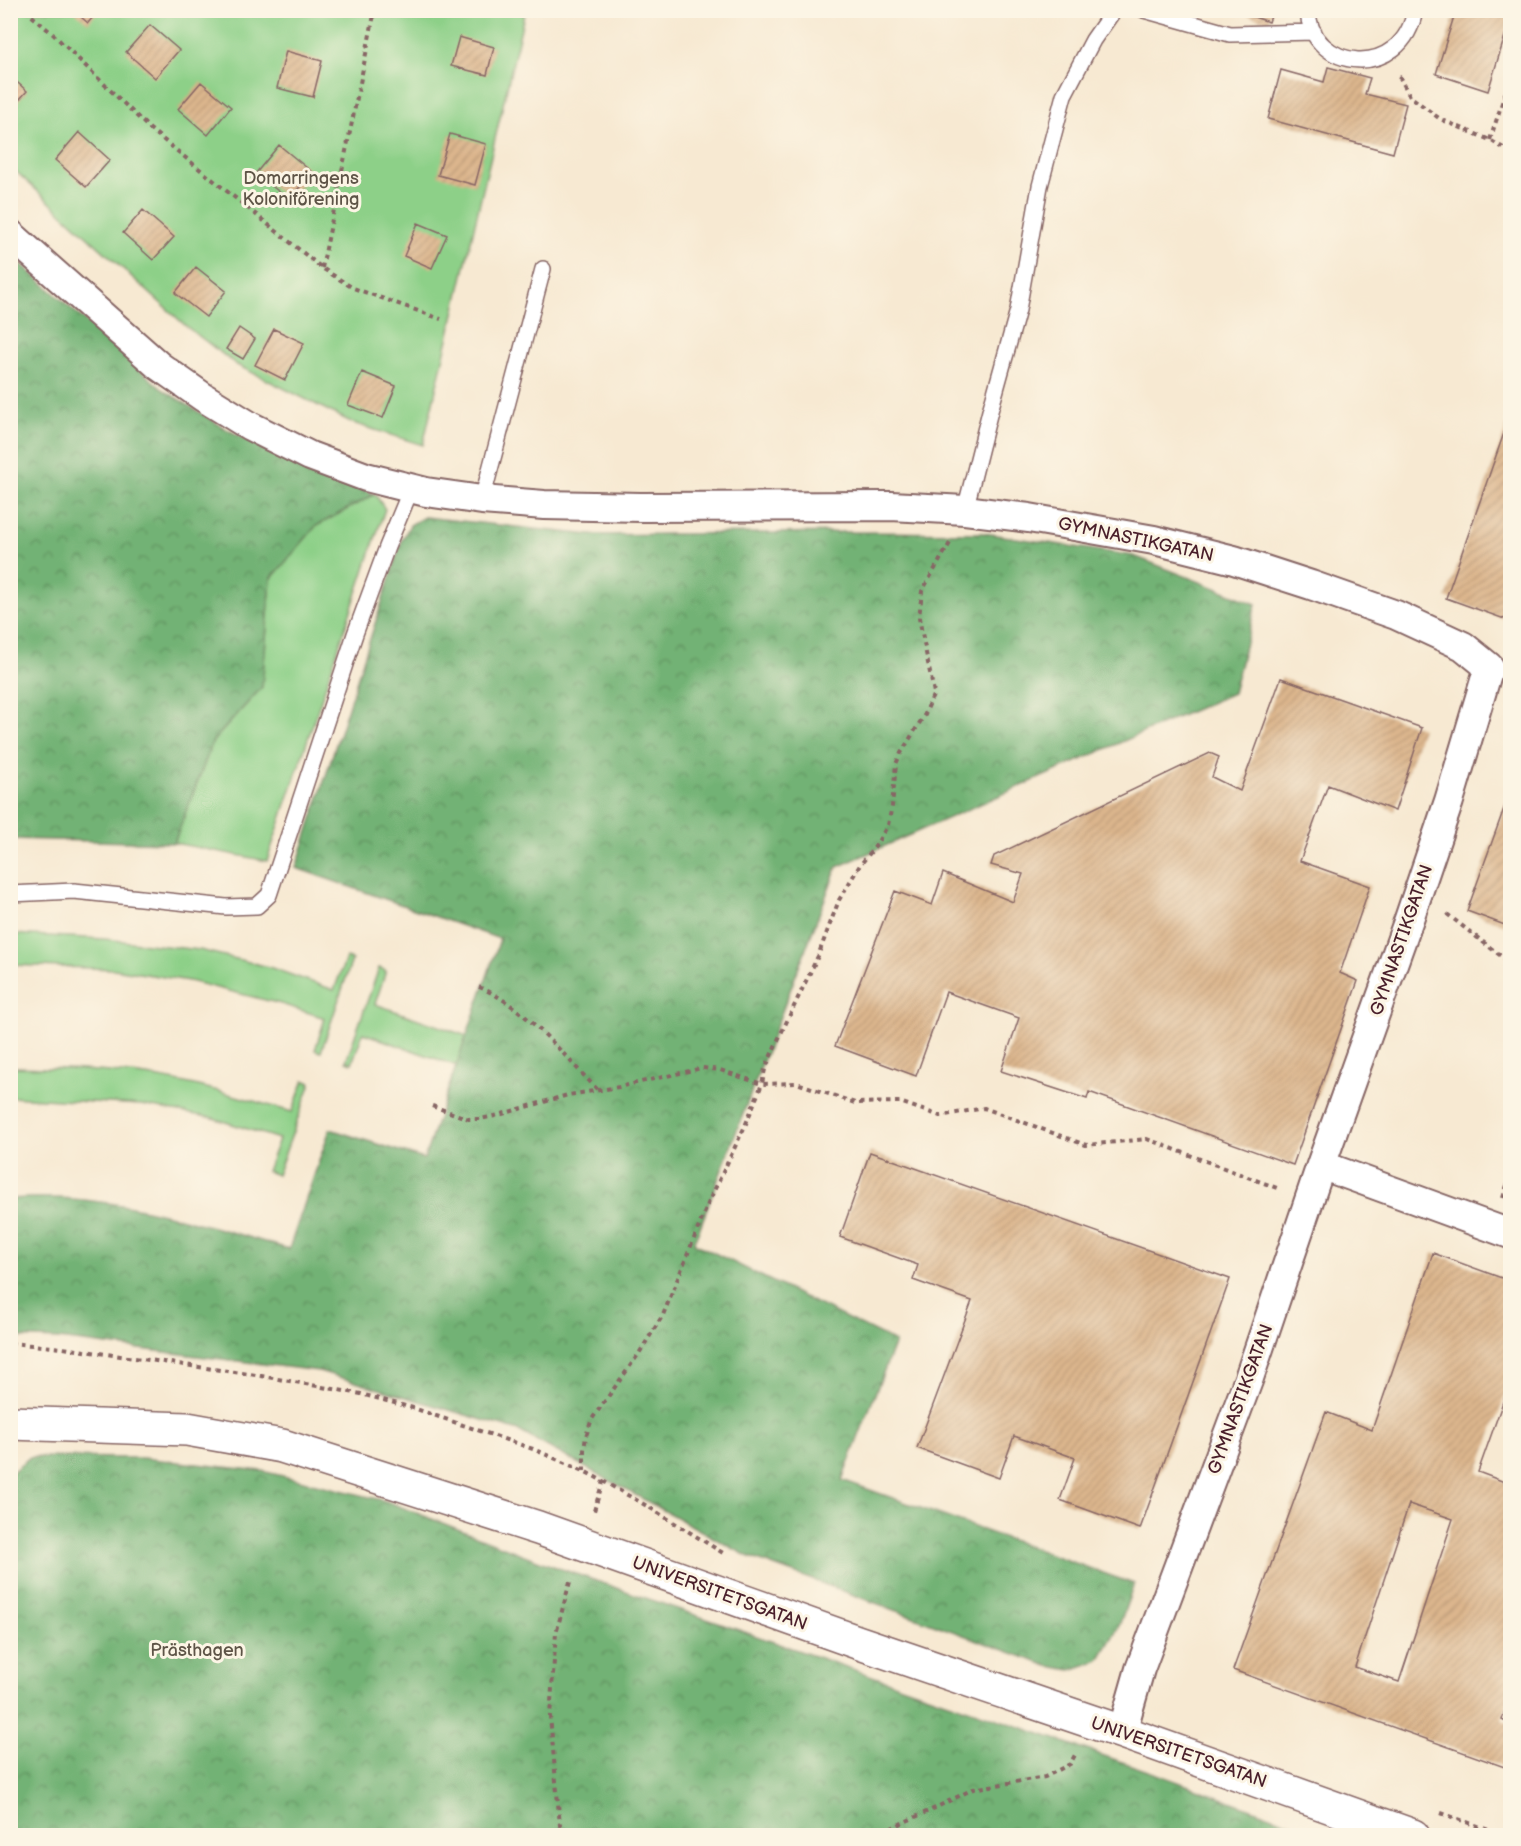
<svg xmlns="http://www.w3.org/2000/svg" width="1521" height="1846" font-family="'Balsamiq Sans',sans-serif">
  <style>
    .green { fill: #8dd088; stroke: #6c785a; stroke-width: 1.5 }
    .forest { fill: url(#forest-crowns); stroke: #5e6850; stroke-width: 1.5 }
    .building { fill: url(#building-hatch); fill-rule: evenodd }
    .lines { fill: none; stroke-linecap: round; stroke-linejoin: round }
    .lane-casing { stroke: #876665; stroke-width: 18 }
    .street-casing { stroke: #876665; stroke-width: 32 }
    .secondary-casing { stroke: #876665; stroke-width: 36 }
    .path { stroke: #876665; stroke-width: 4; stroke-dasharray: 4.5 4.5; stroke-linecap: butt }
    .lane { stroke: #fff; stroke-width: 15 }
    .street { stroke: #fff; stroke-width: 28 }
    .secondary { stroke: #fff; stroke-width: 33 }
    .labels { text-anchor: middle; stroke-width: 6; stroke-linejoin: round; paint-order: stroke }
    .park-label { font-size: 18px; fill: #5e5447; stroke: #fcf5e5 }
    .street-label { font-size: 18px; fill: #4a1f2b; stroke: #fcf5e5 }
  </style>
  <defs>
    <pattern id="forest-crowns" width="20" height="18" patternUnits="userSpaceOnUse" patternTransform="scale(1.5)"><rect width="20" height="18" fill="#72b274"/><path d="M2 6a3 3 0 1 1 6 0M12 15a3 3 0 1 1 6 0" fill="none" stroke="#60905f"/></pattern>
    <pattern id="building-hatch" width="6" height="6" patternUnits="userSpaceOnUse" patternTransform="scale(1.5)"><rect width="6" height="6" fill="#dcb68d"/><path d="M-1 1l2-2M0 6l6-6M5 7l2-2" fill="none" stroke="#be9c7a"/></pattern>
  </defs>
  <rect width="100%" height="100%" fill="#fcf5e5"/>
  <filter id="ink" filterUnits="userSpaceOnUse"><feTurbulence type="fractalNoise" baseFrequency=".0167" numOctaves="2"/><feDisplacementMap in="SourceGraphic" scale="12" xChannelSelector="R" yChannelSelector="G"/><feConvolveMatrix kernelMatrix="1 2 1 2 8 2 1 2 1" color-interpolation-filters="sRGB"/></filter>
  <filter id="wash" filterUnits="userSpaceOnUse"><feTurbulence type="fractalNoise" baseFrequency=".008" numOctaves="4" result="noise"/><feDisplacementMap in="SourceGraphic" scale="24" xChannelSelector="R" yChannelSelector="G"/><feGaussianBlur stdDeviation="1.35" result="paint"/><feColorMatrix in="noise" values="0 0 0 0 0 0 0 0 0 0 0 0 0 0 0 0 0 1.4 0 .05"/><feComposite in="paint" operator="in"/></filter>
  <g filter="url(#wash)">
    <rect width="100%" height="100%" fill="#f7e9d2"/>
    <path class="green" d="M 11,11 L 525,11 L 423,445 L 353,423 L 237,365 L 187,327 L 11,167 Z
      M 375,494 L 385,509 L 267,861 L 174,843 L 213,741 L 262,687 L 271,579 L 316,526 Z
      M 11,934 L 105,939 L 200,950 L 269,967 L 334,990 L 346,958 L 352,960 L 321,1052 L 315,1050 L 325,1018 L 281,1004 L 189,981 L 114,969 L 11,965 Z
      M 379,968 L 386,971 L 375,1004 L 467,1036 L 457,1066 L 363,1033 L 352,1063 L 346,1061 Z
      M 11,1067 C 58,1068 106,1070 153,1077 C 200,1084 246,1099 292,1112 L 304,1080 L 311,1083 L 277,1175 L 267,1171 L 279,1139 L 213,1118 L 141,1105 L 11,1097 Z"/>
    <path class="forest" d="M 10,254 L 162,389 L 226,429 L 293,463 L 375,494 L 316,526 L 271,579 L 262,687 L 213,741 L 174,843 L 11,839 Z
      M 424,517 L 591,535 L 847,532 L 984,533 L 1134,556 L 1256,604 L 1233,693 L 837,867 L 694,1243 L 895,1342 L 842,1480 L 1134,1584 L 1119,1626 L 1099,1660 L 1071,1670 L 1048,1666 L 747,1556 L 519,1431 L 319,1371 L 58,1339 L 11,1337 L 11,1199 C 107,1191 198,1223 289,1249 L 330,1129 L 424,1159 L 500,939 L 296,868 L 402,540 L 410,525 Z
      M 30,1457 L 142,1458 L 262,1471 L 386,1501 L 550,1565 L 1151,1772 L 1322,1835 L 11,1835 L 11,1473 Z"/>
    <g id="blocks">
      <path class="building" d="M 73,10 L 99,10 L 88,23 Z
        M 1233,10 L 1273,10 L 1269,22 Z
        M 1456,10 L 1510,10 L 1510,20 L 1488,91 L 1436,74 Z
        M 150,25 L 179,50 L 155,78 L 126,52 Z
        M 459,37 L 494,47 L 487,75 L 451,66 Z
        M 286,51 L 322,61 L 313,97 L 277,88 Z
        M 1328,67 L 1370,78 L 1365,94 L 1406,104 L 1393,153 L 1268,119 L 1281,70 L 1324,82 Z
        M 10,76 L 27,91 L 10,110 Z
        M 201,82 L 231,107 L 208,135 L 178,109 Z
        M 79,132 L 110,160 L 86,187 L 55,160 Z
        M 450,134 L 486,144 L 475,185 L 438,175 Z
        M 279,145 L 312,172 L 289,200 L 256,173 Z
        M 143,210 L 174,237 L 153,260 L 123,233 Z
        M 418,223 L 447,235 L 432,268 L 404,256 Z
        M 196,267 L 226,291 L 206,317 L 175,293 Z
        M 239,328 L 255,339 L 243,359 L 226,349 Z
        M 274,329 L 304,343 L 285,380 L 255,365 Z
        M 362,372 L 396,386 L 383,418 L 348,405 Z
        M 1510,416 L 1510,621 L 1446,598 Z
        M 1281,678 L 1422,728 L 1395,811 L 1328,785 L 1300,861 L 1370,886 L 1340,973 L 1358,981 L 1293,1165 L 1089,1092 L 1087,1099 L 1001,1071 L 1019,1018 L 946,992 L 916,1076 L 835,1046 L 895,891 L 932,905 L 943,873 L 1013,902 L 1023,874 L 991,865 L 994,856 L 1210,753 L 1219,757 L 1212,777 L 1240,791 Z
        M 1510,792 L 1510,927 L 1467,911 Z
        M 870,1152 L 1230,1279 L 1140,1529 L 1060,1500 L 1075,1458 L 1014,1436 L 999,1478 L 917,1448 L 972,1301 L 913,1280 L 918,1265 L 840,1237 Z
        M 1433,1253 L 1510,1281 L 1510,1382 L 1478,1472 L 1510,1484 L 1510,1695 L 1502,1720 L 1510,1724 L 1510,1769 L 1233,1670 L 1326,1412 L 1372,1430 ZM 1409,1504 L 1453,1519 L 1399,1682 L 1355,1667 Z"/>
    </g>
  </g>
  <g filter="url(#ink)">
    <use href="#blocks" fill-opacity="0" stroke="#876665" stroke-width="1.5"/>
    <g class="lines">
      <g class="lane-casing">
        <path id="lane" d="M 1144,10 L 1230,34 L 1314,32
          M 1308,10 C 1310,72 1403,81 1415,10
          M 482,500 L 543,269
          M 965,510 L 990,411 L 1018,310 L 1040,186 L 1064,95 L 1093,40 L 1114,10
          M 10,894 L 74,891 L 226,907 L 257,906 L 269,895 L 355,634 L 387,547 L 411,489"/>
      </g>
      <g class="street-casing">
        <path id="street" d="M 10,234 L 159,366 L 203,397 L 250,426 L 310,456 L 366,477 L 426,492 L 482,500 L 544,505 L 641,507 L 891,506 L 965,510 L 1029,518 L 1154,540 L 1234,560 L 1311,585 L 1396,615 L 1463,646 L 1489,667 L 1449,801 L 1409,919 L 1321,1165 L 1249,1378 L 1140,1669 L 1122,1732
          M 1321,1165 L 1510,1234"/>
      </g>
      <g class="secondary-casing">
        <path id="secondary" d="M 10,1423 L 187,1429 L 282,1446 L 538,1528 L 857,1642 L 1122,1732 L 1413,1836"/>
      </g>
      <path class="path" d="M 25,10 L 54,35 L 150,129 L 322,268 L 353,288 L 441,319
        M 1399,76 L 1410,96 L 1440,119 L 1490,140 L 1510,152
        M 1490,140 L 1510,78
        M 322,268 L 375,10
        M 1447,914 L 1510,963
        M 479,987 C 525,1006 562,1054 597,1089
        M 432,1106 L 469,1119 L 480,1119 L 495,1116 L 568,1095 L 619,1087 L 702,1068 L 720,1070 L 762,1084 L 797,1083 L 855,1103 L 900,1102 L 940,1116 L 984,1108 L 1086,1145 L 1147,1139 L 1277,1188
        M 1503,1198 L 1510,1176
        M 10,1343 L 63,1348 L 256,1375 L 361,1394 L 413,1408 L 533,1449 L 584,1471 L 603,1481 L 594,1511
        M 584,1471 L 584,1450 L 586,1436 L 592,1419 L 638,1355 L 663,1315 L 710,1199 L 745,1126 L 762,1084 L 765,1069 L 776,1044 L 818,956 L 839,900 L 860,865 L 874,848 L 888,825 L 892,806 L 896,764 L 901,753 L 925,714 L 934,693 L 919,618 L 922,591 L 950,543
        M 603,1481 L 652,1509 L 723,1553
        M 1441,1813 L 1506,1836
        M 561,1836 L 550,1716 L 556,1633 L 571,1578
        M 874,1836 L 935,1808 L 973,1789 L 1045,1777 L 1070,1764 L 1075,1755"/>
      <use href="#lane" class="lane"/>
      <use href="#street" class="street"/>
      <use href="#secondary" class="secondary"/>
    </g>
  </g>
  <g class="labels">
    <g class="park-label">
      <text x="301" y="184">Domarringens<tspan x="301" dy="21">Koloniförening</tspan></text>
      <text x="197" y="1656">Prästhagen</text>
    </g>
    <g class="street-label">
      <text transform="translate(1136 539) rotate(12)" y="6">GYMNASTIKGATAN</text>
      <text transform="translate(1401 940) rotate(-71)" y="6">GYMNASTIKGATAN</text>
      <text transform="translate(1240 1399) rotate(-70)" y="6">GYMNASTIKGATAN</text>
      <text transform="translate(720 1593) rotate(20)" y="6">UNIVERSITETSGATAN</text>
      <text transform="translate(1179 1752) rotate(19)" y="6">UNIVERSITETSGATAN</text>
    </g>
  </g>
  <rect width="1521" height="1846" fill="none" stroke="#fcf5e5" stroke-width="36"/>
</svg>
